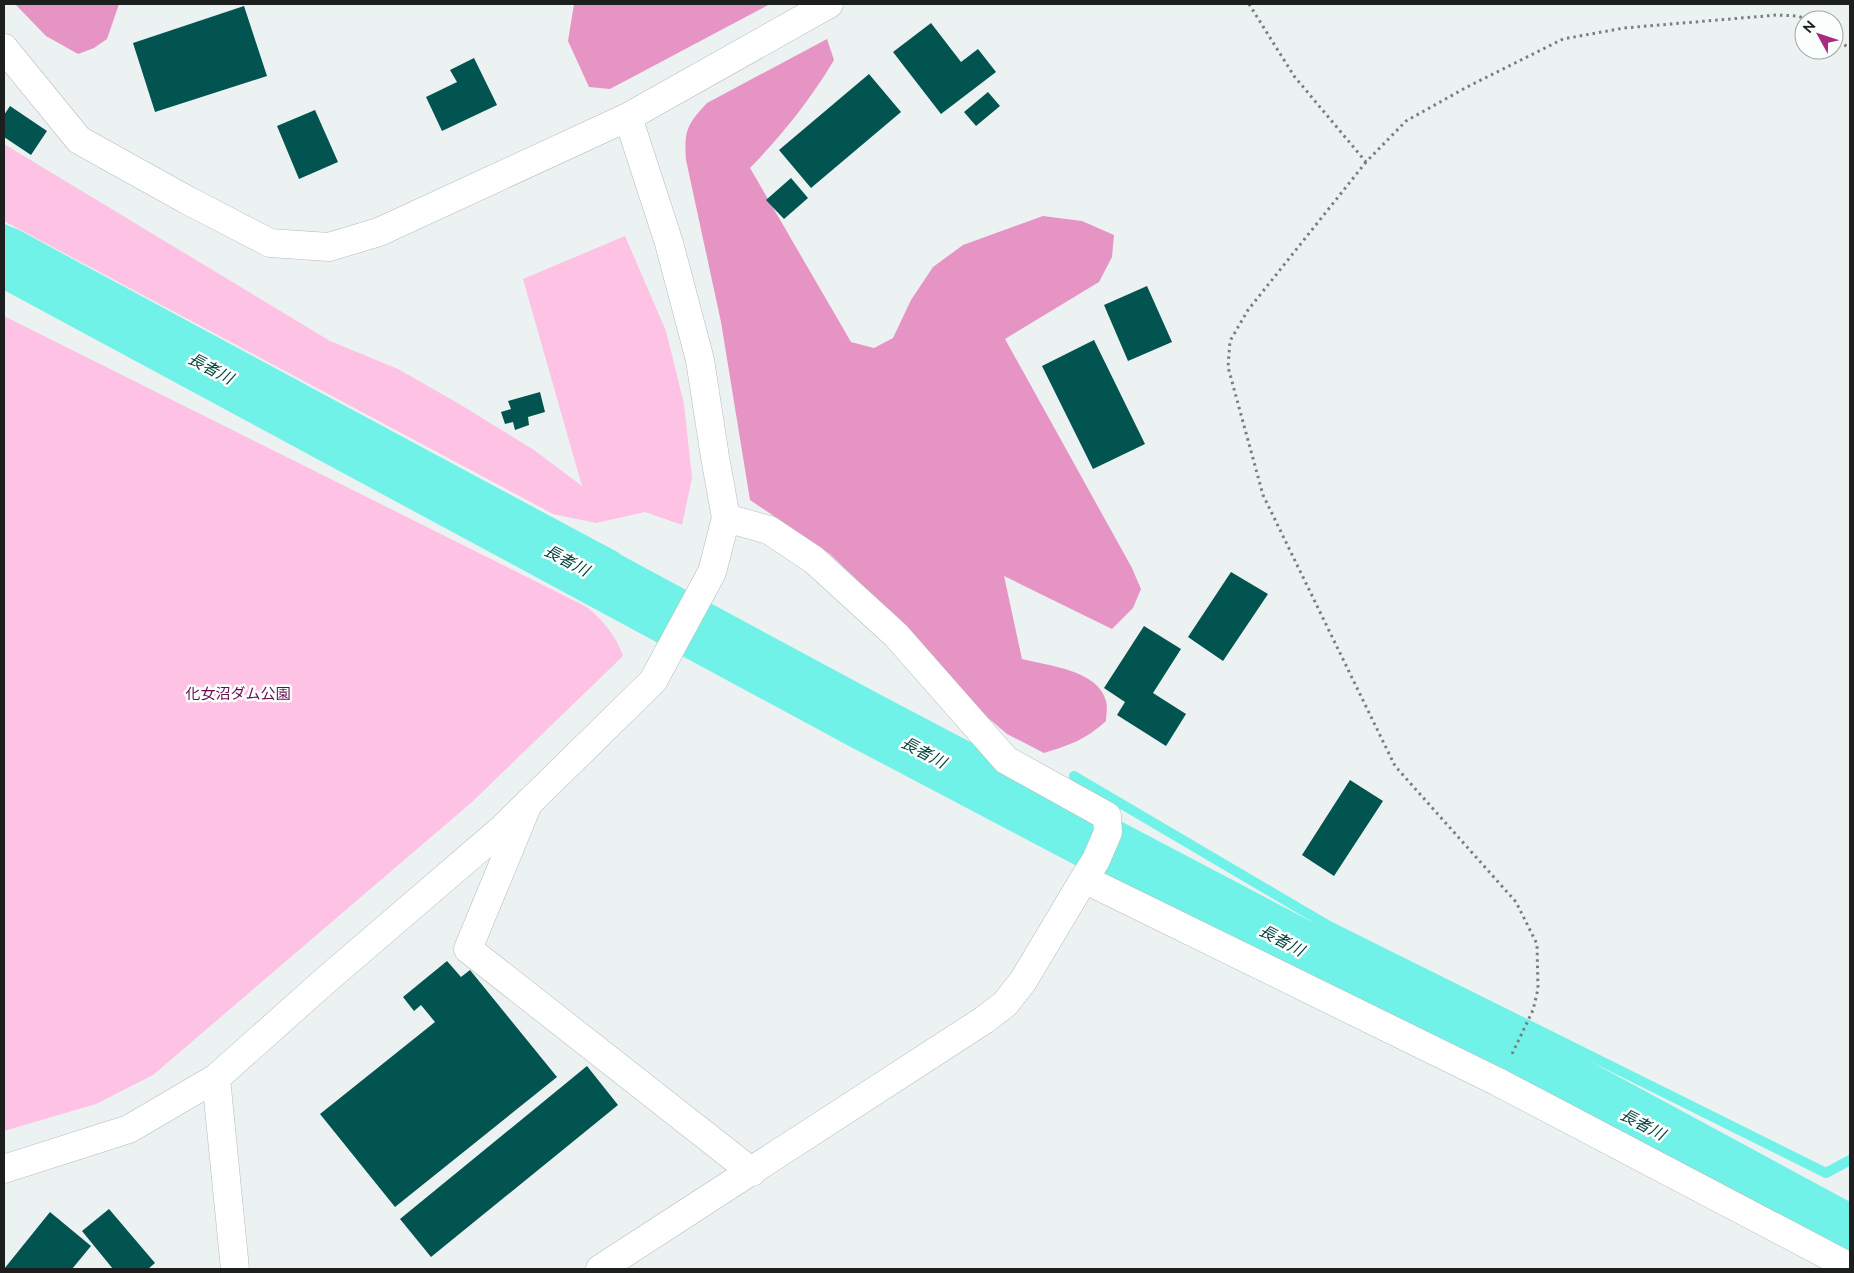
<svg xmlns="http://www.w3.org/2000/svg" width="1854" height="1273" font-family="Raleway,'Noto Sans JP',sans-serif">
  <style>
    .green { fill: #fec2e4 }
    .forest { fill: #e694c4 }
    .lines { fill: none; stroke-linecap: round; stroke-linejoin: round }
    .stream { stroke: #71f2e9; stroke-width: 10 }
    .river { stroke: #71f2e9; stroke-width: 60 }
    .building { fill: #015450 }
    .street-casing { stroke: #b5bbba; stroke-width: 29 }
    .secondary-casing { stroke: #b5bbba; stroke-width: 29 }
    .path { stroke: #7a7f7e; stroke-width: 3; stroke-dasharray: 2.5 4; stroke-linecap: butt }
    .street { stroke: #fff; stroke-width: 28 }
    .secondary { stroke: #fff; stroke-width: 28 }
    .labels { text-anchor: middle; stroke-width: 5; stroke-linejoin: round; paint-order: stroke }
    .park-label { font-size: 15px; fill: #6c094f; stroke: #fafffe }
    .water-label { font-size: 16px; font-style: italic; fill: #003f3b; stroke: #fafffe }
  </style>
  <rect width="100%" height="100%" fill="#ecf2f1"/>
  <path class="green" d="M 4,144 L 330,341 L 398,369 L 461,405 L 534,450 L 582,486 L 523,279 L 625,236 L 666,331 L 684,404 L 692,478 L 682,525 L 645,512 L 596,523 L 553,514 L 4,221 Z
    M 4,316 L 587,607 C 603,621 616,635 623,656 L 472,802 L 153,1075 L 96,1104 L 4,1131 Z"/>
  <path class="forest" d="M 15,4 L 119,4 L 107,39 L 94,48 L 78,54 L 46,36 Z
    M 574,4 L 770,4 L 610,89 L 589,87 L 568,41 Z
    M 827,39 L 834,60 C 811,99 782,135 750,168 L 851,342 L 874,348 L 893,338 L 911,300 L 933,267 L 963,245 L 1043,216 L 1082,221 L 1114,235 L 1112,257 L 1099,282 L 1005,339 L 1132,568 L 1141,589 L 1133,608 L 1112,629 L 1004,576 L 1022,659 C 1049,666 1098,670 1106,701 C 1108,707 1106,715 1106,721 C 1085,740 1070,745 1044,753 L 1007,734 L 980,711 L 917,638 L 830,554 L 750,500 L 721,322 L 686,160 C 684,131 687,124 707,103 Z"/>
  <g class="lines">
    <path class="stream" d="M 4,229 L 616,557
      M 1074,776 L 1329,926 L 1826,1173 L 1850,1160"/>
    <path class="river" d="M 4,256 L 864,720 L 1322,961 L 1567,1083 L 1850,1236"/>
  </g>
  <path class="building" d="M 244,6 L 267,76 L 155,112 L 133,43 Z
    M 931,23 L 961,62 L 978,49 L 996,72 L 941,114 L 893,52 Z
    M 474,58 L 497,105 L 442,131 L 426,97 L 457,82 L 450,70 Z
    M 869,74 L 901,112 L 811,188 L 779,150 Z
    M 988,92 L 1000,106 L 976,126 L 964,112 Z
    M 10,106 L 47,131 L 31,155 L 4,137 L 4,115 Z
    M 315,110 L 338,162 L 299,179 L 277,126 Z
    M 791,178 L 808,198 L 784,219 L 766,200 Z
    M 1147,286 L 1172,342 L 1128,361 L 1104,305 Z
    M 1094,340 L 1145,444 L 1093,469 L 1042,366 Z
    M 540,392 L 545,412 L 528,417 L 529,425 L 515,430 L 513,422 L 505,424 L 501,412 L 511,409 L 508,401 Z
    M 1231,572 L 1268,594 L 1223,661 L 1188,637 Z
    M 1144,626 L 1181,649 L 1153,693 L 1186,714 L 1166,746 L 1117,715 L 1125,702 L 1104,688 Z
    M 1350,780 L 1383,801 L 1334,876 L 1302,855 Z
    M 447,961 L 461,977 L 470,970 L 557,1077 L 395,1207 L 320,1114 L 435,1022 L 421,1005 L 414,1011 L 403,997 Z
    M 587,1066 L 618,1105 L 431,1257 L 400,1219 Z
    M 109,1209 L 155,1263 L 148,1269 L 113,1269 L 82,1231 Z
    M 50,1212 L 91,1246 L 72,1269 L 4,1269 Z"/>
  <g class="lines">
    <g class="street-casing">
      <path id="street" d="M 726,518 L 769,530 L 814,560 L 896,635 L 1006,760 L 1107,816 L 1108,832 L 1096,860 L 1084,879 L 1498,1082 L 1850,1267
        M 528,804 L 468,949 L 752,1172
        M 216,1078 L 235,1269
        M 600,1269 L 984,1020 L 1005,1004 L 1023,981 L 1084,879"/>
    </g>
    <g class="secondary-casing">
      <path id="secondary" d="M 4,48 L 79,140 L 187,200 L 270,243 L 329,247 L 379,232 L 628,117 L 829,4
        M 4,1169 L 129,1129 L 216,1078 L 326,980 L 503,828 L 653,681 L 712,572 L 726,518 L 715,457 L 700,360 L 669,243 L 628,117"/>
    </g>
    <path class="path" d="M 1249,4 L 1294,76 L 1366,162 L 1406,121 L 1467,87 L 1563,39 L 1624,28 L 1777,15 L 1798,16 L 1808,20
      M 1834,37 L 1850,49
      M 1366,162 L 1248,310 L 1230,341 L 1228,367 L 1263,495 L 1395,766 L 1516,902 L 1537,944 L 1538,989 L 1533,1010 L 1512,1054"/>
    <use href="#street" class="street"/>
    <use href="#secondary" class="secondary"/>
  </g>
  <g class="labels">
    <g class="park-label">
      <text x="238" y="699">化女沼ダム公園</text>
    </g>
    <g class="water-label">
      <text transform="translate(211 368) rotate(28)" y="6">長者川</text>
      <text transform="translate(567 560) rotate(28)" y="6">長者川</text>
      <text transform="translate(924 752) rotate(28)" y="6">長者川</text>
      <text transform="translate(1282 940) rotate(28)" y="6">長者川</text>
      <text transform="translate(1643 1124) rotate(28)" y="6">長者川</text>
    </g>
  </g>
  <rect width="1854" height="1273" fill="none" stroke="#1c1f1e" stroke-width="10"/>
  <g transform="translate(1819 35) rotate(310)"><circle r="24" fill="#fafffe" stroke="#a1a5a4"/>
  <path d="M0-4L9 19L0 12L-9 19Z" fill="#a72b7e"/>
  <text y="-8" font-size="14" font-weight="bold" text-anchor="middle" fill="#1c1f1e">N</text>
  </g>
</svg>
